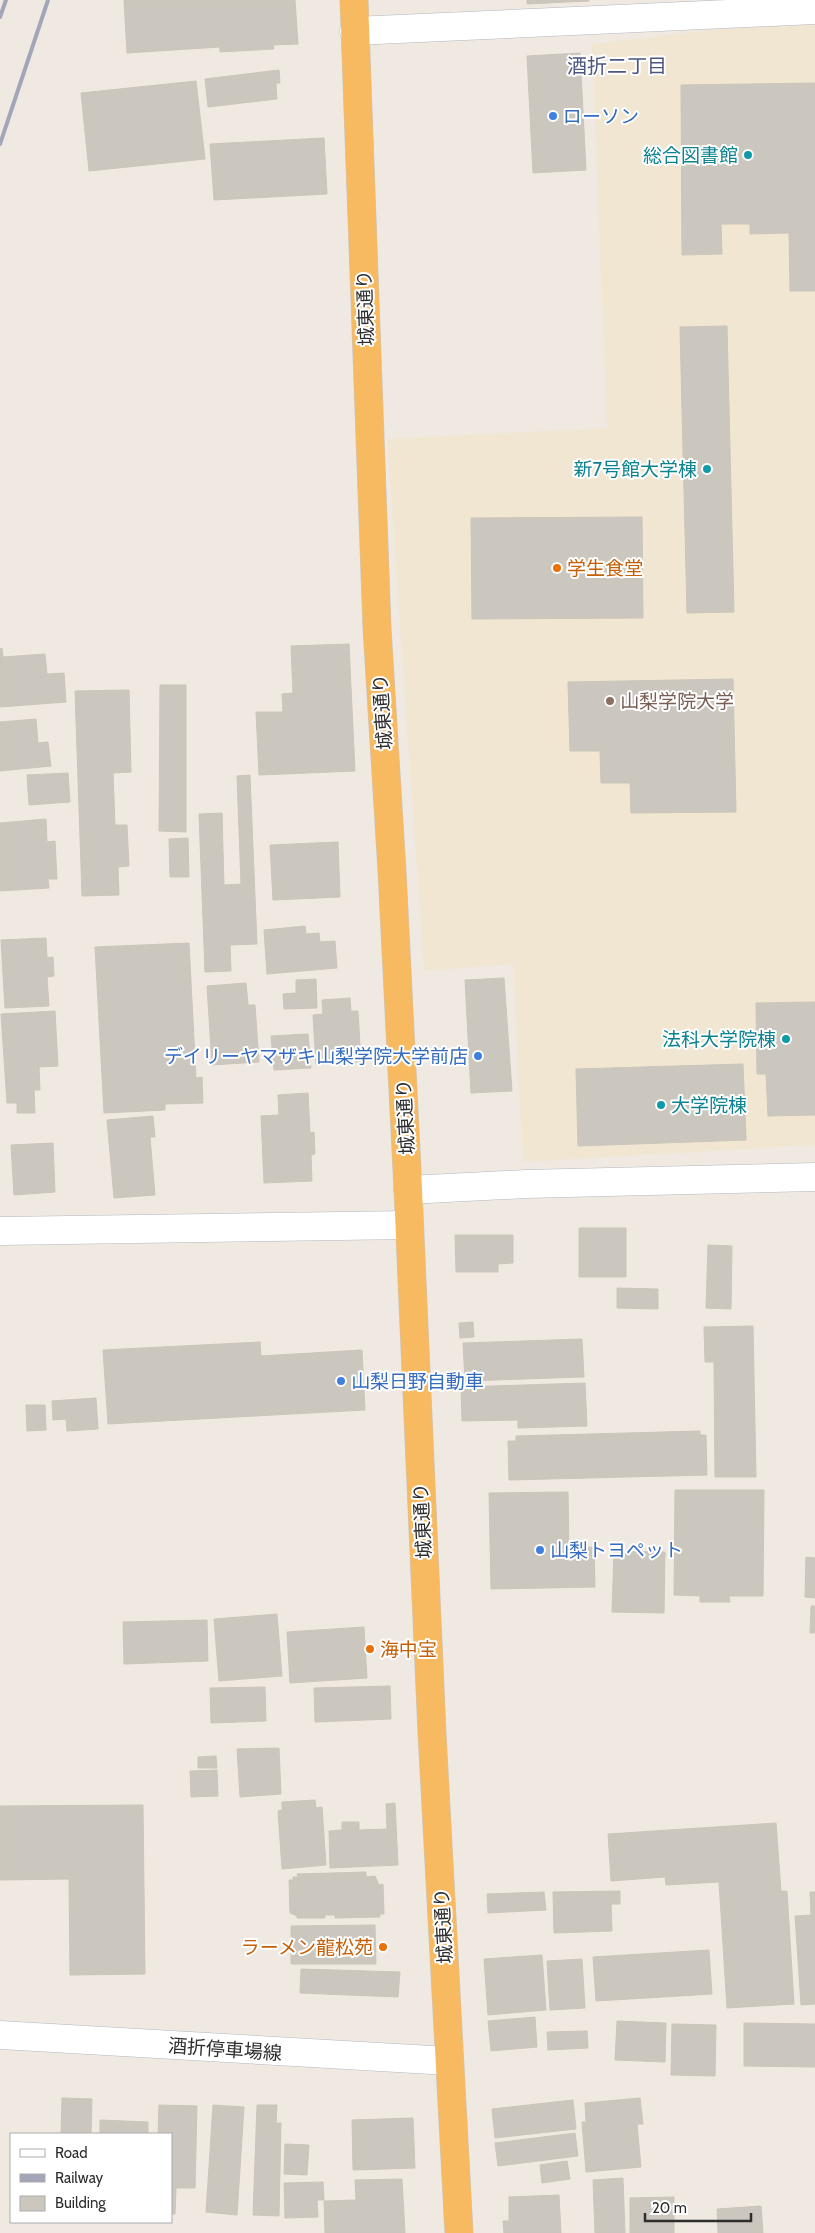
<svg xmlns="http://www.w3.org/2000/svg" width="815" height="2233" font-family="Cabin,'Noto Sans JP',sans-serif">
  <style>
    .education { fill: #f0e6d1 }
    .building { fill: #cbc7bf; stroke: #cbc5ba }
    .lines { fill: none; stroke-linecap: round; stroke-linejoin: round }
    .minor-casing { stroke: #b4b7c1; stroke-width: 29 }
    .secondary-casing { stroke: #b4b7c1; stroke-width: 29 }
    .trunk-casing { stroke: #c9c9c9; stroke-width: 29 }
    .minor { stroke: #fff; stroke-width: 28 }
    .secondary { stroke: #fff; stroke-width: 28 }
    .trunk { stroke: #f8ba60; stroke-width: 28 }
    .rail { stroke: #a3a6b8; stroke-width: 4 }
    .shop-dot { fill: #3f7fe0; stroke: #fff; stroke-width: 2 }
    .culture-dot { fill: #0f9aa8; stroke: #fff; stroke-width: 2 }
    .food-dot { fill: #e8710a; stroke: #fff; stroke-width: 2 }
    .education-dot { fill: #8d6e63; stroke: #fff; stroke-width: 2 }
    .labels { text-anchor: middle; stroke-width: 4; stroke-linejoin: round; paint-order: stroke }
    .shop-label { font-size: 19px; fill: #366cbe; stroke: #fff; text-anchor: start }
    .culture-label { font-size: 19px; fill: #0d838f; stroke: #fff; text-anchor: end }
    .street-label { font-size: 19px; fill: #2e2e2e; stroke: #fff }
    .food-label { font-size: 19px; fill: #c56008; stroke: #fff; text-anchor: start }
    .education-label { font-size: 19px; fill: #785e54; stroke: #fff; text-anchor: start }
    .neighbourhood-label { font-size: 20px; fill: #4d5680; stroke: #fff }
  </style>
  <rect width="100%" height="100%" fill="#efe9e1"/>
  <path class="education" d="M 815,18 L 815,1145 L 523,1162 L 513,964 L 424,971 L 387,439 L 607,428 L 592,44 Z"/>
  <path class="building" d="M 124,0 L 295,0 L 298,44 L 273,45 L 274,49 L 220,52 L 220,47 L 127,53 Z
    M 527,0 L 589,0 L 589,1 L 527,4 Z
    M 580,53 L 586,170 L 533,173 L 527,56 Z
    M 279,70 L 280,83 L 276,83 L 277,99 L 208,107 L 205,79 Z
    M 196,81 L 205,159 L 89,171 L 81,93 Z
    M 815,83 L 815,291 L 790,291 L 789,233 L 750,234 L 750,224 L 721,224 L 722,254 L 682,255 L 681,85 Z
    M 324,138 L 327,194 L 214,200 L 210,144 Z
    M 727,326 L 734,612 L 687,613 L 680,327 Z
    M 642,517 L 643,618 L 472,619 L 471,518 Z
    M 349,644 L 355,771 L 259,775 L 256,712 L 283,712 L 282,694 L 293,693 L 291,646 Z
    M 2,648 L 3,657 L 45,654 L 47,674 L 64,673 L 66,702 L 0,707 L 0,649 Z
    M 733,679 L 736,812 L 631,813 L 630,783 L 601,783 L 600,751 L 570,751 L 568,682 Z
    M 160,685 L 186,685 L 186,832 L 159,831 Z
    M 129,690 L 131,772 L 113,773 L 115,825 L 127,825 L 129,866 L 118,867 L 119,895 L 82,896 L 75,691 Z
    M 36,719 L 38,743 L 48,742 L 51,766 L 0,771 L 0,722 Z
    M 68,773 L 70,802 L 29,805 L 27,775 Z
    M 250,775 L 257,944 L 230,945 L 231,971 L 205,972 L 199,814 L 222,813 L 224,885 L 241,884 L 237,776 Z
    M 46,819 L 47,842 L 55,841 L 57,879 L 48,879 L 49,888 L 0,891 L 0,823 Z
    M 188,838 L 189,877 L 170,877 L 169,839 Z
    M 338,842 L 340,897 L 273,900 L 270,845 Z
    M 305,926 L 306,934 L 319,933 L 320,942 L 335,941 L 337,968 L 267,974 L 264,930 Z
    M 46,938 L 47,958 L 53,957 L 54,976 L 47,977 L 49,1006 L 5,1008 L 1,940 Z
    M 189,943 L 196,1078 L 202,1077 L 203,1103 L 165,1104 L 165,1110 L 104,1113 L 95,947 Z
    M 504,978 L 512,1091 L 471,1093 L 465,980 Z
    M 316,979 L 317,1008 L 284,1009 L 283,994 L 296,993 L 296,980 Z
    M 246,983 L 248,1005 L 255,1005 L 259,1062 L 212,1065 L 207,986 Z
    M 350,998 L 351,1011 L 358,1011 L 361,1062 L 316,1065 L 313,1015 L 323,1014 L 322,1000 Z
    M 815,1002 L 815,1115 L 768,1116 L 766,1074 L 757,1074 L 756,1003 Z
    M 55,1011 L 58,1066 L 39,1067 L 40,1090 L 34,1090 L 35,1113 L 17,1113 L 17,1103 L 7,1103 L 1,1014 Z
    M 308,1034 L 311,1068 L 274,1070 L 271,1036 Z
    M 743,1064 L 746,1140 L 578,1146 L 576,1069 Z
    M 308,1093 L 310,1133 L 314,1132 L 315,1154 L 311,1155 L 312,1181 L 264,1183 L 261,1116 L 279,1115 L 278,1095 Z
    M 153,1116 L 155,1137 L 150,1137 L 155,1195 L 114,1198 L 107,1120 Z
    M 53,1143 L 55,1192 L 14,1195 L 11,1145 Z
    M 579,1228 L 626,1228 L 626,1277 L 579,1277 Z
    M 455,1235 L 513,1235 L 513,1263 L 498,1264 L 498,1272 L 456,1272 Z
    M 708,1245 L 732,1246 L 731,1309 L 706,1308 Z
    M 617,1288 L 658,1289 L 658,1309 L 617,1308 Z
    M 473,1322 L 474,1337 L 460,1338 L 459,1323 Z
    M 753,1326 L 756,1477 L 715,1477 L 714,1362 L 705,1362 L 704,1327 Z
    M 582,1339 L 584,1377 L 465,1381 L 463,1343 Z
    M 260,1342 L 261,1356 L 362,1350 L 365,1410 L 108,1424 L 103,1350 Z
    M 585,1383 L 587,1426 L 518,1428 L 518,1420 L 462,1421 L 461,1387 Z
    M 96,1398 L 98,1429 L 67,1431 L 66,1419 L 53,1420 L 52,1401 Z
    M 26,1405 L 45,1405 L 46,1430 L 27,1431 Z
    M 700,1431 L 700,1435 L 706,1435 L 707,1475 L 509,1480 L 508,1441 L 516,1441 L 516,1436 Z
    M 675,1490 L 764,1490 L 763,1596 L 729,1596 L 730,1602 L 700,1602 L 700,1596 L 674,1595 Z
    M 568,1492 L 569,1548 L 594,1547 L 595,1587 L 491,1589 L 489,1493 Z
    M 614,1551 L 665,1552 L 664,1613 L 612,1612 Z
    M 806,1557 L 815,1558 L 815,1598 L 805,1597 Z
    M 811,1606 L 815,1606 L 815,1633 L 810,1633 Z
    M 277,1614 L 282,1676 L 219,1681 L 214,1619 Z
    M 207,1620 L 208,1661 L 124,1664 L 123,1622 Z
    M 364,1627 L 367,1678 L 290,1683 L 287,1632 Z
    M 390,1686 L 391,1719 L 315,1722 L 314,1688 Z
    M 265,1687 L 266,1721 L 211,1723 L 210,1688 Z
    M 279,1748 L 281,1794 L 240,1797 L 237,1749 Z
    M 216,1756 L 217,1768 L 198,1768 L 198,1757 Z
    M 217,1770 L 218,1796 L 191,1797 L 190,1771 Z
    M 315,1800 L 316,1808 L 322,1807 L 326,1865 L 282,1869 L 278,1811 L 282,1810 L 282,1802 Z
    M 395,1803 L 398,1865 L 330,1868 L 329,1831 L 342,1830 L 342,1822 L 359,1822 L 359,1830 L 387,1829 L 386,1804 Z
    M 143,1805 L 145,1974 L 70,1975 L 69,1879 L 0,1880 L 0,1806 Z
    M 776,1823 L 781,1891 L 787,1891 L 794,2004 L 727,2008 L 719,1882 L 666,1885 L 665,1877 L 611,1881 L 608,1834 Z
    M 366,1872 L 366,1877 L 375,1876 L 379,1885 L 383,1884 L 384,1914 L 380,1914 L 380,1917 L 335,1918 L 335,1915 L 325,1915 L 325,1918 L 297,1918 L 297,1916 L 290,1913 L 289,1880 L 293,1880 L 293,1877 L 298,1877 L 297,1874 Z
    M 620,1891 L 620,1904 L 611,1904 L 612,1931 L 554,1933 L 553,1892 Z
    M 544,1892 L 546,1910 L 488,1913 L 487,1894 Z
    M 810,1892 L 815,1892 L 815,2004 L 801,2005 L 795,1916 L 811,1915 Z
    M 375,1925 L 376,1964 L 291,1964 L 291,1926 Z
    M 709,1950 L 712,1994 L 596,2001 L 593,1957 Z
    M 542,1955 L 546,2010 L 488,2015 L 484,1959 Z
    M 582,1959 L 585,2008 L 550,2010 L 547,1961 Z
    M 301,1969 L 400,1972 L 398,1997 L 300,1993 Z
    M 535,2017 L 537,2047 L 491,2051 L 488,2021 Z
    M 617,2021 L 666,2023 L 665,2062 L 615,2060 Z
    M 744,2023 L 815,2024 L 815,2067 L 744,2066 Z
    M 672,2024 L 716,2025 L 715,2076 L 671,2075 Z
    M 587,2031 L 588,2048 L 548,2050 L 547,2032 Z
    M 62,2098 L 92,2099 L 91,2134 L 61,2134 Z
    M 640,2098 L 643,2124 L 637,2124 L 641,2167 L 586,2172 L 582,2122 L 586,2122 L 585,2103 Z
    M 573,2100 L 576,2129 L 495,2138 L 492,2109 Z
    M 159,2105 L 197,2106 L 195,2188 L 176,2188 L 175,2214 L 171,2214 L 171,2134 L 158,2134 Z
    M 213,2105 L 244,2107 L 237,2215 L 206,2212 Z
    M 257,2105 L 277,2105 L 276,2123 L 281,2123 L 279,2216 L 253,2215 Z
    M 413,2118 L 415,2168 L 353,2170 L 352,2120 Z
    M 100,2120 L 148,2122 L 148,2134 L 100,2134 Z
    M 575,2133 L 578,2156 L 498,2166 L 495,2143 Z
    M 285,2144 L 309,2145 L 307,2175 L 284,2174 Z
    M 567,2161 L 570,2179 L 542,2183 L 540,2165 Z
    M 623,2178 L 625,2233 L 595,2233 L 593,2180 Z
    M 402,2179 L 405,2233 L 325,2233 L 324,2201 L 356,2200 L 355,2180 Z
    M 323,2182 L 324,2200 L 317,2200 L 318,2217 L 285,2218 L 284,2183 Z
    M 559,2195 L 561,2233 L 504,2233 L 503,2221 L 509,2221 L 509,2197 Z
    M 674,2197 L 674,2233 L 630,2233 L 630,2198 Z
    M 761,2206 L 763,2233 L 718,2233 L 717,2209 Z"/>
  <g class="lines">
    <g class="minor-casing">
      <path id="minor" d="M 354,31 L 815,10
        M 408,1190 L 526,1184 L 815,1177
        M 1,1231 L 409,1225"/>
    </g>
    <g class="secondary-casing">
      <path id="secondary" d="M 0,2035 L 449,2061"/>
    </g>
    <g class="trunk-casing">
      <path id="trunk" d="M 354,0 L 377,628 L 392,871 L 408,1190 L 432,1733 L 459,2233"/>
    </g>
    <use href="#minor" class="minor"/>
    <use href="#secondary" class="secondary"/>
    <use href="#trunk" class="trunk"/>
    <path class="rail" d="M 0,17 L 6,0
      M 0,144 L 48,0"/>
  </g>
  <g class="shop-dot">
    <circle cx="553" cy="116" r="5"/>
    <circle cx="478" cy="1056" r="5"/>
    <circle cx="341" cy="1381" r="5"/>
    <circle cx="540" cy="1550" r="5"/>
  </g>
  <g class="culture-dot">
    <circle cx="748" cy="155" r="5"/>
    <circle cx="707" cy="469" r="5"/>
    <circle cx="786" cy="1039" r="5"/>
    <circle cx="661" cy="1105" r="5"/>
  </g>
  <g class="food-dot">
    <circle cx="557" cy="568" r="5"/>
    <circle cx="370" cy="1649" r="5"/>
    <circle cx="383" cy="1947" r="5"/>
  </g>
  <circle class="education-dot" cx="610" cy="701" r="5"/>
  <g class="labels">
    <g class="shop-label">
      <text x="563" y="123">ローソン</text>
      <text x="468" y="1063" text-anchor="end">デイリーヤマザキ山梨学院大学前店</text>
      <text x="351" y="1388">山梨日野自動車</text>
      <text x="550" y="1557">山梨トヨペット</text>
    </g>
    <g class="culture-label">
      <text x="738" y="162">総合図書館</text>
      <text x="697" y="476">新7号館大学棟</text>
      <text x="776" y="1046">法科大学院棟</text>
      <text x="671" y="1112" text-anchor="start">大学院棟</text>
    </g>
    <g class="street-label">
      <text transform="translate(365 308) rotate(-92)" y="7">城東通り</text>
      <text transform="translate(382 712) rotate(-94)" y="7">城東通り</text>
      <text transform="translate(405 1117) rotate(-93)" y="7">城東通り</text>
      <text transform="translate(422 1521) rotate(-93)" y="7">城東通り</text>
      <text transform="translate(443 1926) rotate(-93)" y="7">城東通り</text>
      <text transform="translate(225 2049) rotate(4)" y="7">酒折停車場線</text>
    </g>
    <g class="food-label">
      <text x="567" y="575">学生食堂</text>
      <text x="380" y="1656">海中宝</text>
      <text x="373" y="1954" text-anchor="end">ラーメン龍松苑</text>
    </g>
    <g class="education-label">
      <text x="620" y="708">山梨学院大学</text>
    </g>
    <g class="neighbourhood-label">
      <text x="617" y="73">酒折二丁目</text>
    </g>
  </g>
  <rect x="10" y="2133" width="162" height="90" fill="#ffffff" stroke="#ababab"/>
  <rect x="20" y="2149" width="25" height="8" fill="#ffffff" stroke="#ababab"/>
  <text x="55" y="2158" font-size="15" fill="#2e2e2e">Road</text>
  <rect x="20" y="2174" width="25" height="8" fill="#a3a6b8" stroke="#ababab"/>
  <text x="55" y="2183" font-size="15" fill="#2e2e2e">Railway</text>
  <rect x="20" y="2196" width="25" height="15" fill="#cbc7bf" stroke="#ababab"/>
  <text x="55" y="2208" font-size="15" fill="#2e2e2e">Building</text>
  <path d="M645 2213v8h106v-8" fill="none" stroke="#2e2e2e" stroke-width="2.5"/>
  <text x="652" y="2213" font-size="15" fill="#2e2e2e" stroke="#ffffff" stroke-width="4" paint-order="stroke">20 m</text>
</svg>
